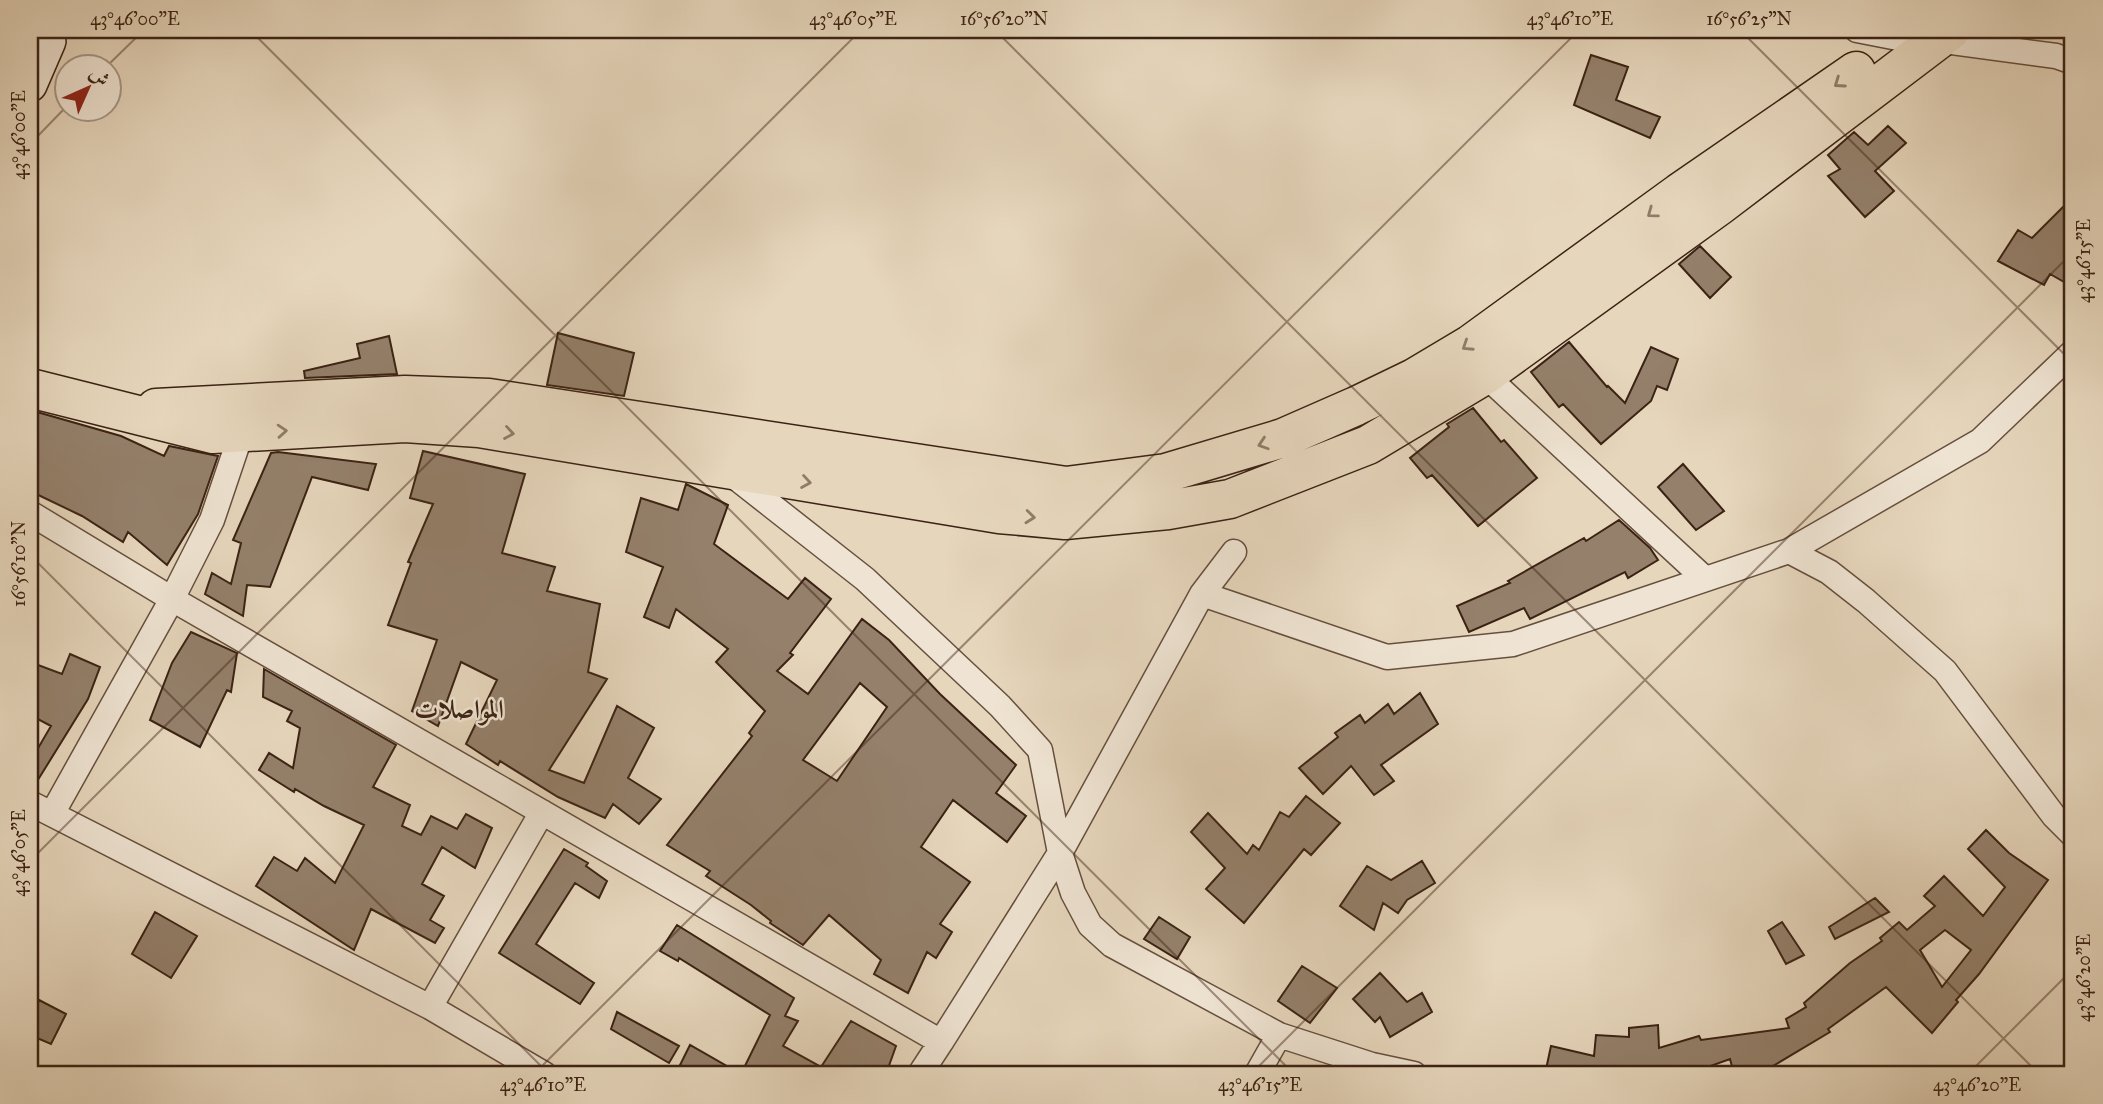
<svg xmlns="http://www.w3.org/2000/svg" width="2103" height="1104" font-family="'IM FELL Great Primer',Amiri,serif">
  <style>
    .building { fill: #94806b; stroke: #3b2214; stroke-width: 2; fill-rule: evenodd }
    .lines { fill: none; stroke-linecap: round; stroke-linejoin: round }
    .street-casing { stroke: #664f3e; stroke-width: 27 }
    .secondary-casing { stroke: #3b2214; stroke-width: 36 }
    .primary-casing { stroke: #3b2214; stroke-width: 41 }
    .street { stroke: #efe4d3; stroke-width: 24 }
    .secondary { stroke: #efe4d3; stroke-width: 33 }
    .primary { stroke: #e6d6bc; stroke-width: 38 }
    .oneway { stroke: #907c68 }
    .ticks { fill: none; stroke: #3b2214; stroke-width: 2; stroke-opacity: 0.45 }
    .labels { text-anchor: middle; stroke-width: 5; stroke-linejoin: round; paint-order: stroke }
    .district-label { font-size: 26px; font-weight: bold; fill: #3b2214; stroke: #efe4d3 }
    .neatline { fill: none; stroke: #3b2214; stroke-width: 2.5 }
    .ticks-label { font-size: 18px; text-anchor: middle; fill: #3b2214 }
  </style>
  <rect width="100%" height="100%" fill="#e6d6bc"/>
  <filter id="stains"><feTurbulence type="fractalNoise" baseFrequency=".00286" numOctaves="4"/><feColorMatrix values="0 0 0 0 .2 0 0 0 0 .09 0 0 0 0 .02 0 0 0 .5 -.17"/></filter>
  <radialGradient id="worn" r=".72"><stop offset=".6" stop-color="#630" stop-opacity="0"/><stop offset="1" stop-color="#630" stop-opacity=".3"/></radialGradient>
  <path class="building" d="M 1591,55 L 1628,67 L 1616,100 L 1660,117 L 1650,138 L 1574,105 Z
    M 1888,126 L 1906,143 L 1875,171 L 1894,191 L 1865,217 L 1828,176 L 1840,169 L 1828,155 L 1854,132 L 1868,145 Z
    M 2073,197 L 2073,287 L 2050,274 L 2044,285 L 1998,261 L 2018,230 L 2032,238 Z
    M 1700,246 L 1731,277 L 1710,298 L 1679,264 Z
    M 558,333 L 634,353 L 624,396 L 547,385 Z
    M 389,336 L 397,374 L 305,378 L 304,371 L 360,358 L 357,344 Z
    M 1569,342 L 1607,387 L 1608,386 L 1625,403 L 1651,347 L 1678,359 L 1667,390 L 1657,386 L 1651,401 L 1601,444 L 1563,404 L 1559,407 L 1531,372 Z
    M 1473,408 L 1501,442 L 1504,440 L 1537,478 L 1478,526 L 1432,475 L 1427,478 L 1410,458 L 1449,427 L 1447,424 Z
    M 30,410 L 121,436 L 164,456 L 169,446 L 218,456 L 198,514 L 167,565 L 128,532 L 123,542 L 82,516 L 30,491 Z
    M 423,451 L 525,474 L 502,553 L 555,567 L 547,591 L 600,604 L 588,672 L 607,679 L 549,770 L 584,783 L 617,706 L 654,728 L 628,778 L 661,799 L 639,824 L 613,804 L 605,818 L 558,797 L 500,761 L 498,765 L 466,744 L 497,680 L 461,662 L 438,726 L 412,711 L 437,640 L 388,625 L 411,563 L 408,562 L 433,504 L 410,498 Z
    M 278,452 L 376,464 L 368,490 L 312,477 L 270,587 L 247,585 L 243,616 L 205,594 L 212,573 L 231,584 L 241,543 L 233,540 L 271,453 Z
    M 1683,464 L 1724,511 L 1696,530 L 1658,487 Z
    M 686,484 L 728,505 L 714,544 L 788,599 L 805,578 L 831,599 L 790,653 L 793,655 L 777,671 L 808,694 L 862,619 L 889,640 L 940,694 L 1016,765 L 996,793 L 1026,816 L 1007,842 L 953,800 L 921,847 L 970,882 L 940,924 L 952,932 L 936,958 L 927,952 L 908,993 L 874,974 L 881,960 L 829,915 L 803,945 L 770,923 L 771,921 L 751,905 L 706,876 L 710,871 L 667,845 L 752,736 L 749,733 L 765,711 L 716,662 L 728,649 L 676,609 L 669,628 L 644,617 L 663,567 L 626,552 L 641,498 L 678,510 ZM 860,683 L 887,707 L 837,781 L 803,760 Z
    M 1619,520 L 1650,548 L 1658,560 L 1628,578 L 1625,572 L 1530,619 L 1524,608 L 1469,632 L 1457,606 L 1510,583 L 1508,581 L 1584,538 L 1586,541 Z
    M 191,632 L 237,653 L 231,692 L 227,690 L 200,747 L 150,720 L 172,663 Z
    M 70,654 L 100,667 L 88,699 L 36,783 L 30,780 L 30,762 L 51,726 L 30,715 L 30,662 L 62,674 Z
    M 264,669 L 396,745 L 373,787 L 410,805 L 402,826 L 421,835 L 431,816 L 457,829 L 466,814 L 492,828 L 475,868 L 442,847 L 422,884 L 444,896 L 430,920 L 444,928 L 435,943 L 371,909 L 354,950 L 256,886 L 274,857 L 297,871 L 305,858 L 335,883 L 364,825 L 324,806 L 295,789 L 294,792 L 259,770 L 269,753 L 293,768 L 300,728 L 287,721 L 292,711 L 263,697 Z
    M 1420,693 L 1438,724 L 1381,765 L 1394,781 L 1374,795 L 1351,766 L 1323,794 L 1299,768 L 1338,737 L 1335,733 L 1360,715 L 1365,723 L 1388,704 L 1394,714 Z
    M 1306,796 L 1340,823 L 1311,855 L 1304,849 L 1244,923 L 1206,889 L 1225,868 L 1191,832 L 1208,813 L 1247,854 L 1253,845 L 1259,850 L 1280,812 L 1289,817 Z
    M 1986,830 L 2009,853 L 2048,880 L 1979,974 L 1956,1000 L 1958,1002 L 1932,1033 L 1886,987 L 1828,1029 L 1830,1032 L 1773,1066 L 1774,1074 L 1734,1074 L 1730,1059 L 1688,1074 L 1545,1074 L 1551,1046 L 1594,1056 L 1596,1035 L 1629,1037 L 1629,1028 L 1658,1025 L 1659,1048 L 1699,1036 L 1701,1040 L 1789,1028 L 1786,1019 L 1806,1007 L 1804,1003 L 1850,963 L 1882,941 L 1880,938 L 1899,922 L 1907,930 L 1935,906 L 1924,896 L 1944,876 L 1983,916 L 2005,887 L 1968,849 ZM 1945,930 L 1971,950 L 1942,987 L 1920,950 Z
    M 564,849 L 588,863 L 586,866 L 607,881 L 599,898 L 575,883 L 536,944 L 594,983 L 580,1004 L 499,953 Z
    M 1422,861 L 1435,883 L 1407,900 L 1398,913 L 1383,903 L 1374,930 L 1340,906 L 1367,866 L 1391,880 Z
    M 1875,898 L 1889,912 L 1835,939 L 1829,927 Z
    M 155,912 L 197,936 L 171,978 L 132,954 Z
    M 1159,917 L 1190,937 L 1177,959 L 1144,939 Z
    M 1782,922 L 1804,955 L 1786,964 L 1768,931 Z
    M 677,925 L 794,998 L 785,1016 L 798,1021 L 783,1046 L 821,1067 L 851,1021 L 896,1046 L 886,1074 L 698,1074 L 680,1065 L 690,1045 L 741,1074 L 770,1015 L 679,958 L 678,961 L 660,951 Z
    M 1302,966 L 1337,988 L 1310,1023 L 1278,1001 Z
    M 1380,973 L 1407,1002 L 1422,993 L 1432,1012 L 1390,1037 L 1380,1017 L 1375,1022 L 1353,999 Z
    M 39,1000 L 66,1014 L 51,1044 L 30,1035 L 30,1022 Z
    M 617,1012 L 679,1046 L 669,1063 L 611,1029 Z"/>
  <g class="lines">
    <g class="street-casing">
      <path id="street" d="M 1857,30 L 1903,39 L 1937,40 L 2056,56 L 2073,62
        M 1485,375 L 1705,579
        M 730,473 L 865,579 L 1000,706 L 1040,750 L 1060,853 L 1073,893 L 1090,925 L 1112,945 L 1279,1035 L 1372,1065 L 1414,1074
        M 30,513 L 172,599 L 941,1042 L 1060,853 L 1202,594 L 1234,552
        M 1789,551 L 1829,572 L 1866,601 L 1945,671 L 2054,816 L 2073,835
        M 1202,594 L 1387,657 L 1513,644 L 1789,551 L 1980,441 L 2073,352
        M 30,803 L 430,1007 L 544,1074
        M 52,814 L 172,599 L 212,520 L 241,434
        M 430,1007 L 542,812
        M 920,1074 L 941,1042
        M 1257,1074 L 1279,1035"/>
    </g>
    <g class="secondary-casing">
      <path id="secondary" d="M 30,85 L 49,41 L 47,30"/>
    </g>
    <g class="primary-casing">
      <path id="primary" d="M 30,388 L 213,434 L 405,423 L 479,428 L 999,514 L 1065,520 L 1168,510 L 1230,499 L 1368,445 L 1485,375 L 1719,206 L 1951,30
        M 156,408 L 405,395 L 489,398 L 1066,486 L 1166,473 L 1283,438 L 1356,406 L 1414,378 L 1471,344 L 1679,193 L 1856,71"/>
    </g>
    <use href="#street" class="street"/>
    <use href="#secondary" class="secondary"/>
    <use href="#primary" class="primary"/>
  </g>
  <defs><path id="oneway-chevron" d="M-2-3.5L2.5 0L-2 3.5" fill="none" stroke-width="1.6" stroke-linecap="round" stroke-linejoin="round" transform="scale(1.75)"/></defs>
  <g class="oneway">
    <use href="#oneway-chevron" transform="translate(1839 83) rotate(145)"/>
    <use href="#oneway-chevron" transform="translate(1652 213) rotate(144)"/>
    <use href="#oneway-chevron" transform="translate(1467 346) rotate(147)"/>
    <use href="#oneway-chevron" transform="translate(282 431) rotate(-4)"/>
    <use href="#oneway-chevron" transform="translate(509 433) rotate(9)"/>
    <use href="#oneway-chevron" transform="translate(1263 444) rotate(162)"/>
    <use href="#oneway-chevron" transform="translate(806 482) rotate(9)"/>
    <use href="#oneway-chevron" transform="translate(1030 517) rotate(6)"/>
  </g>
  <path class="ticks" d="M 250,30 L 1294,1074M 995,30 L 2039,1074M 1740,30 L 2073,363M 107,66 L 144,30M 30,144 L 66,107M 30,555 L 549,1074M 30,861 L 861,30M 534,1074 L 1579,30M 1251,1074 L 2073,252M 1968,1074 L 2073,969"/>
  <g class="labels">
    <g class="district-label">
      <text x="459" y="718">المواصلات</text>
    </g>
  </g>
  <rect width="2103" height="1104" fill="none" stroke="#e6d6bc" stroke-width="77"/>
  <g transform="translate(88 88) rotate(45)"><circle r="33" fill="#efe4d3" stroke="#a79687" stroke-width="2"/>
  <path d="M0-5L12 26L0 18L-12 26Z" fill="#8f2418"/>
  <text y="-10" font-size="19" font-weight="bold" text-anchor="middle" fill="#3b2214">ش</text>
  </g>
  <rect x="38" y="38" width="2026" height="1028" class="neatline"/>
  <g class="ticks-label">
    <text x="135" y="25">43°46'00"E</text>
    <text x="853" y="25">43°46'05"E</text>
    <text x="1004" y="25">16°56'20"N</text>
    <text x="1570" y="25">43°46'10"E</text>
    <text x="1749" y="25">16°56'25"N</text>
    <text transform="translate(19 135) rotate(-90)" y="6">43°46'00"E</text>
    <text transform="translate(2084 261) rotate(-90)" y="6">43°46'15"E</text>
    <text transform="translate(19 564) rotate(-90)" y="6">16°56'10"N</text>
    <text transform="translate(19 853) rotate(-90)" y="6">43°46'05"E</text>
    <text transform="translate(2084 978) rotate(-90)" y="6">43°46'20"E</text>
    <text x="543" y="1091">43°46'10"E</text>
    <text x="1260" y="1091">43°46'15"E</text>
    <text x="1977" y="1091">43°46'20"E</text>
  </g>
  <rect width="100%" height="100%" filter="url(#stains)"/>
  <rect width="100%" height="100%" fill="url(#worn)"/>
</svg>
